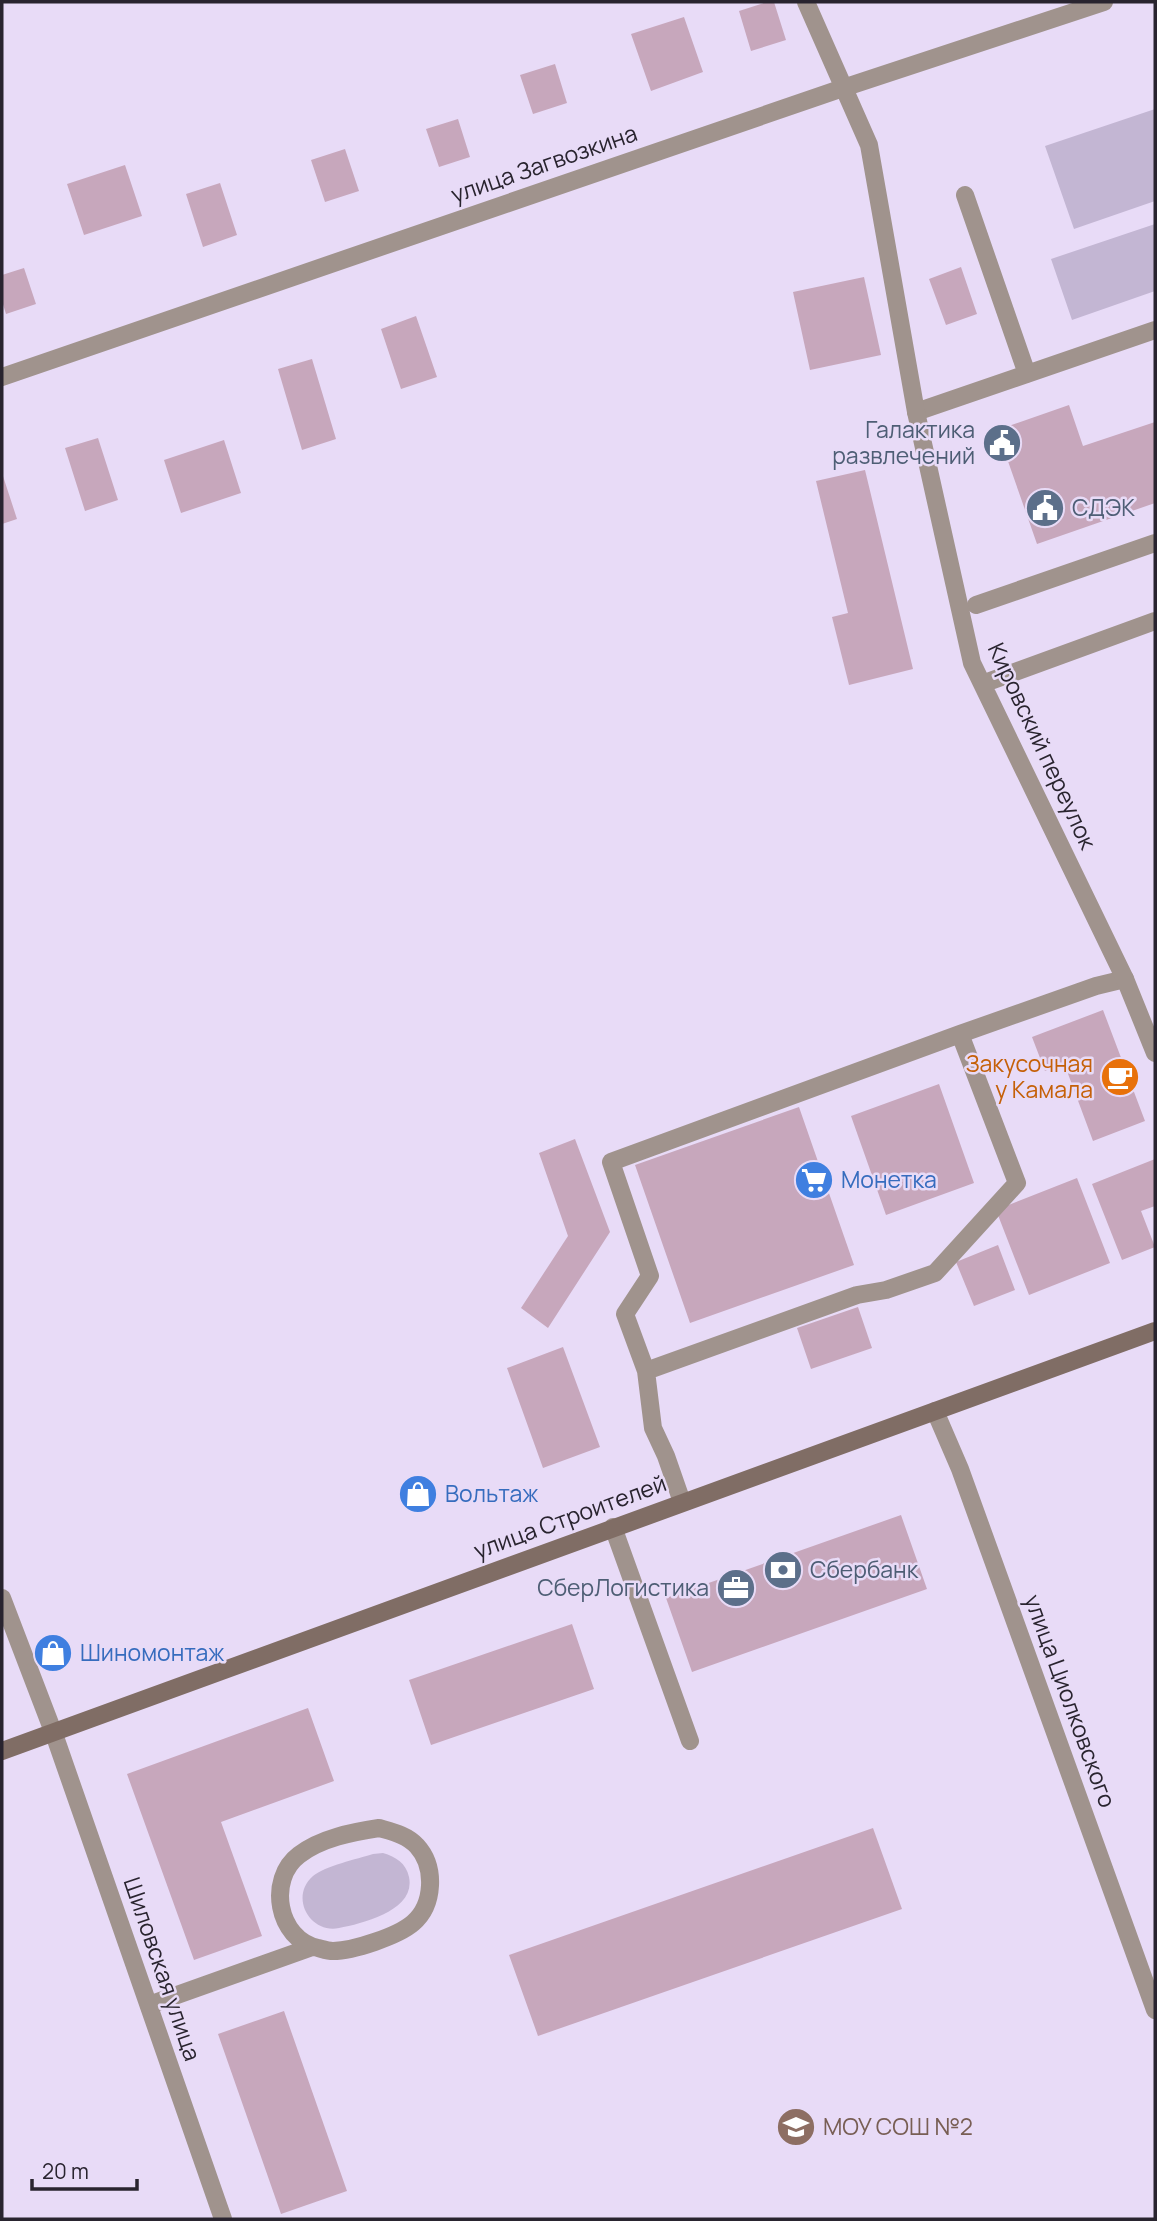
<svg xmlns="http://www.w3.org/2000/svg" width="1157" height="2221" font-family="Manrope,sans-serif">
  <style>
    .green { fill: #c3b6d3 }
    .building { fill: #c7a7bc }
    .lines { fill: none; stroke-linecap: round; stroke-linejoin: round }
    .lane { stroke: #a0938d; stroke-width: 18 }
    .street { stroke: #a0938d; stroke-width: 18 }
    .secondary { stroke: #806d65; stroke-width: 18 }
    .labels { text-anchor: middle; stroke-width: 5; stroke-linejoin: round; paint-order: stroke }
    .street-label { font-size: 23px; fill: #29242f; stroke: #e8dbf7 }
    .service-label { font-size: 23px; fill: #4e5e75; stroke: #e8dbf7; text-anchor: end }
    .food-label { font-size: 23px; fill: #c56008; stroke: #e8dbf7; text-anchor: end }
    .shop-label { font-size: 23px; fill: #366cbe; stroke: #e8dbf7; text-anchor: start }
    .education-label { font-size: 23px; fill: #785e54; stroke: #e8dbf7; text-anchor: start }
  </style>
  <rect width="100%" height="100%" fill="#e8dbf7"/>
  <path class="green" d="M 1155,109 L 1155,201 L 1074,229 L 1045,146 Z
    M 1155,224 L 1155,291 L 1072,320 L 1051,259 Z
    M 383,1853 C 396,1857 406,1863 409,1877 C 416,1910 364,1923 339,1928 C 310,1934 289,1897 313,1876 C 325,1866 357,1859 373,1854 Z"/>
  <path class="building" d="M 767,2 L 774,2 L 786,40 L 751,51 L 739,11 Z
    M 684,17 L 703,72 L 651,91 L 631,34 Z
    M 555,64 L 567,103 L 533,114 L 520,75 Z
    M 458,119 L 470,157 L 439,167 L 426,129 Z
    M 345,149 L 359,191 L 325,202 L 311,160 Z
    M 125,165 L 142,216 L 84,235 L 67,184 Z
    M 220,183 L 237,235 L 203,247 L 186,194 Z
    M 961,267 L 977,314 L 946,325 L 929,279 Z
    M 24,268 L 36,304 L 6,314 L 2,301 L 2,275 Z
    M 864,277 L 881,355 L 810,370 L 793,292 Z
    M 416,316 L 437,377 L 401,389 L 381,329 Z
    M 312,359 L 336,439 L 302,450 L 278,369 Z
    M 1069,405 L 1083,446 L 1155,422 L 1155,503 L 1037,544 L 997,430 Z
    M 98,438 L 118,500 L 85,511 L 65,448 Z
    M 224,440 L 241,493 L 181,513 L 164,460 Z
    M 865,470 L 913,669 L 849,685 L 832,617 L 848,613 L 816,481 Z
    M 2,473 L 17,519 L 2,524 Z
    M 1103,1010 L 1145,1121 L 1093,1141 L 1064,1063 L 1045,1071 L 1032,1037 Z
    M 939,1084 L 974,1183 L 886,1215 L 851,1116 Z
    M 799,1107 L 854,1265 L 690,1323 L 635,1165 Z
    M 575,1139 L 610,1232 L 548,1328 L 521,1308 L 568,1236 L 539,1153 Z
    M 1155,1159 L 1155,1206 L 1141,1211 L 1155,1247 L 1122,1260 L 1092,1184 Z
    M 1077,1178 L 1110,1263 L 1029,1295 L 996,1210 Z
    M 998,1245 L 1015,1290 L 974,1306 L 956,1262 Z
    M 858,1307 L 872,1348 L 811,1369 L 797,1328 Z
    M 563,1347 L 600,1447 L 543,1468 L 507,1368 Z
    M 901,1515 L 927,1589 L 692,1672 L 666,1598 Z
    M 572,1624 L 594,1689 L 431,1745 L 409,1680 Z
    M 308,1708 L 334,1781 L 221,1822 L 262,1936 L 194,1960 L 127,1774 Z
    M 873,1828 L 902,1909 L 538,2036 L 509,1955 Z
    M 284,2011 L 347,2191 L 281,2214 L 218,2034 Z"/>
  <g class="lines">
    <path class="lane" d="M 965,195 L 1027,374
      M 916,412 L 1155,330
      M 976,605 L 1155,543
      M 646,1371 L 857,1295 L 886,1290 L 935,1273 L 1017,1183 L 960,1034
      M 682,1502 L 666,1456 L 653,1428 L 646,1371 L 625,1314 L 650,1276 L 611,1162 L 960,1034 L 1096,986 L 1125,979
      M 613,1527 L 690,1741
      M 2,1598 L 54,1734
      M 379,1828 C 393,1832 407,1835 417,1846 C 436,1867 434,1905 413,1923 C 398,1936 353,1951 333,1951 C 328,1951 322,1949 318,1948 C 277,1939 267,1879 299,1855 C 321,1838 353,1832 379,1828 Z
      M 149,2005 L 312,1947"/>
    <path class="street" d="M 806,2 L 869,145 L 916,412 L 972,663 L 1125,979 L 1155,1053
      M 2,377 L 843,88 L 1104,2
      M 982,684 L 1155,621
      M 935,1411 L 960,1469 L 1155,2010
      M 54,1734 L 223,2219"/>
    <path class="secondary" d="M 2,1751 L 1155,1331"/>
  </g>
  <defs>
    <g id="civic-disc" transform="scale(2.0125)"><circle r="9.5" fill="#5c6f8a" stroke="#e8dbf7"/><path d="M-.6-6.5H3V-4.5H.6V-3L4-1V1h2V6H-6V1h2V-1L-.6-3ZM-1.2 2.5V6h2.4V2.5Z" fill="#fff"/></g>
    <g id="cafe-disc" transform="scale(2.0125)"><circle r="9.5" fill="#e8710a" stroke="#e8dbf7"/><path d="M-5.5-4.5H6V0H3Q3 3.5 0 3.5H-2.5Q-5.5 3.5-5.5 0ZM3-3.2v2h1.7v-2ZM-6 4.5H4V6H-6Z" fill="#fff"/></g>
    <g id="supermarket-disc" transform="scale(2.0125)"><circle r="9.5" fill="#3f7fe0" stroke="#e8dbf7"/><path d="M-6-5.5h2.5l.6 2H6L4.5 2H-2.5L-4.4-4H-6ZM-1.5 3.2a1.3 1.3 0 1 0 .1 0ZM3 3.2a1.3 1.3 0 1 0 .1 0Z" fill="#fff"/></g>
    <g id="shop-disc" transform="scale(2.0125)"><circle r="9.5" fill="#3f7fe0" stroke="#e8dbf7"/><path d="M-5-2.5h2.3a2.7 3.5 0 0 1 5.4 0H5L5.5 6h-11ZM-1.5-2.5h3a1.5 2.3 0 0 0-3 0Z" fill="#fff"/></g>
    <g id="bank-disc" transform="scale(2.0125)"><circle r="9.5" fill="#5c6f8a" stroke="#e8dbf7"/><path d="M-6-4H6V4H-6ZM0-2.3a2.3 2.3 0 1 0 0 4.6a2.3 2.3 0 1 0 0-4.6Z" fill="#fff"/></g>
    <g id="office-disc" transform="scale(2.0125)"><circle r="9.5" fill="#5c6f8a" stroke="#e8dbf7"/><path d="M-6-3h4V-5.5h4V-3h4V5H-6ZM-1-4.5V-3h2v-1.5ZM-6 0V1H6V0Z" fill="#fff"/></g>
    <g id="school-disc" transform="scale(2.0125)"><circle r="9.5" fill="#8d6e63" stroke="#e8dbf7"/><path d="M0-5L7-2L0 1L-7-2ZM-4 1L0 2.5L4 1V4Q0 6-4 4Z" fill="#fff"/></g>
  </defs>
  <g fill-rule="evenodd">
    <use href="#civic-disc" x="1002" y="443"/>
    <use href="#civic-disc" x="1045" y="508"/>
    <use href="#cafe-disc" x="1120" y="1077"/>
    <use href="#supermarket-disc" x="814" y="1180"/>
    <use href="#shop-disc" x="418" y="1494"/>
    <use href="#bank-disc" x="783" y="1570"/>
    <use href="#office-disc" x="736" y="1588"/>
    <use href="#shop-disc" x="53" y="1653"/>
    <use href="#school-disc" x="796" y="2127"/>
  </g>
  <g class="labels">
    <g class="street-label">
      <text transform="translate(544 164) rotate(-19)" y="8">улица Загвозкина</text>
      <text transform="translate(1042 746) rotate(65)" y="8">Кировский переулок</text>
      <text transform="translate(570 1517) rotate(-20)" y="8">улица Строителей</text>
      <text transform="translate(1070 1701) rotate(70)" y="8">улица Циолковского</text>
      <text transform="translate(162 1969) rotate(71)" y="8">Шиловская улица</text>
    </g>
    <g class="service-label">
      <text x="975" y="438">Галактика<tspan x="975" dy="26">развлечений</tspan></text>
      <text x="1072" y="516" text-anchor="start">СДЭК</text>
      <text x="810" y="1578" text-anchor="start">Сбербанк</text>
      <text x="709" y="1596">СберЛогистика</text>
    </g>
    <g class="food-label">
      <text x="1093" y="1072">Закусочная<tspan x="1093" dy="26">у Камала</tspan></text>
    </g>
    <g class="shop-label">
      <text x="841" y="1188">Монетка</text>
      <text x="445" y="1502">Вольтаж</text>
      <text x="80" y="1661">Шиномонтаж</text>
    </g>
    <g class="education-label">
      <text x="823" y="2135">МОУ СОШ №2</text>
    </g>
  </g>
  <rect width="1157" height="2221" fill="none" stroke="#29242f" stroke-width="7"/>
  <path d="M32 2179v10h105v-10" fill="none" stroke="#29242f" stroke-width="3.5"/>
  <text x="42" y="2179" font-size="21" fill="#29242f" stroke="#e8dbf7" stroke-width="5" paint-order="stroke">20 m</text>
</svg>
